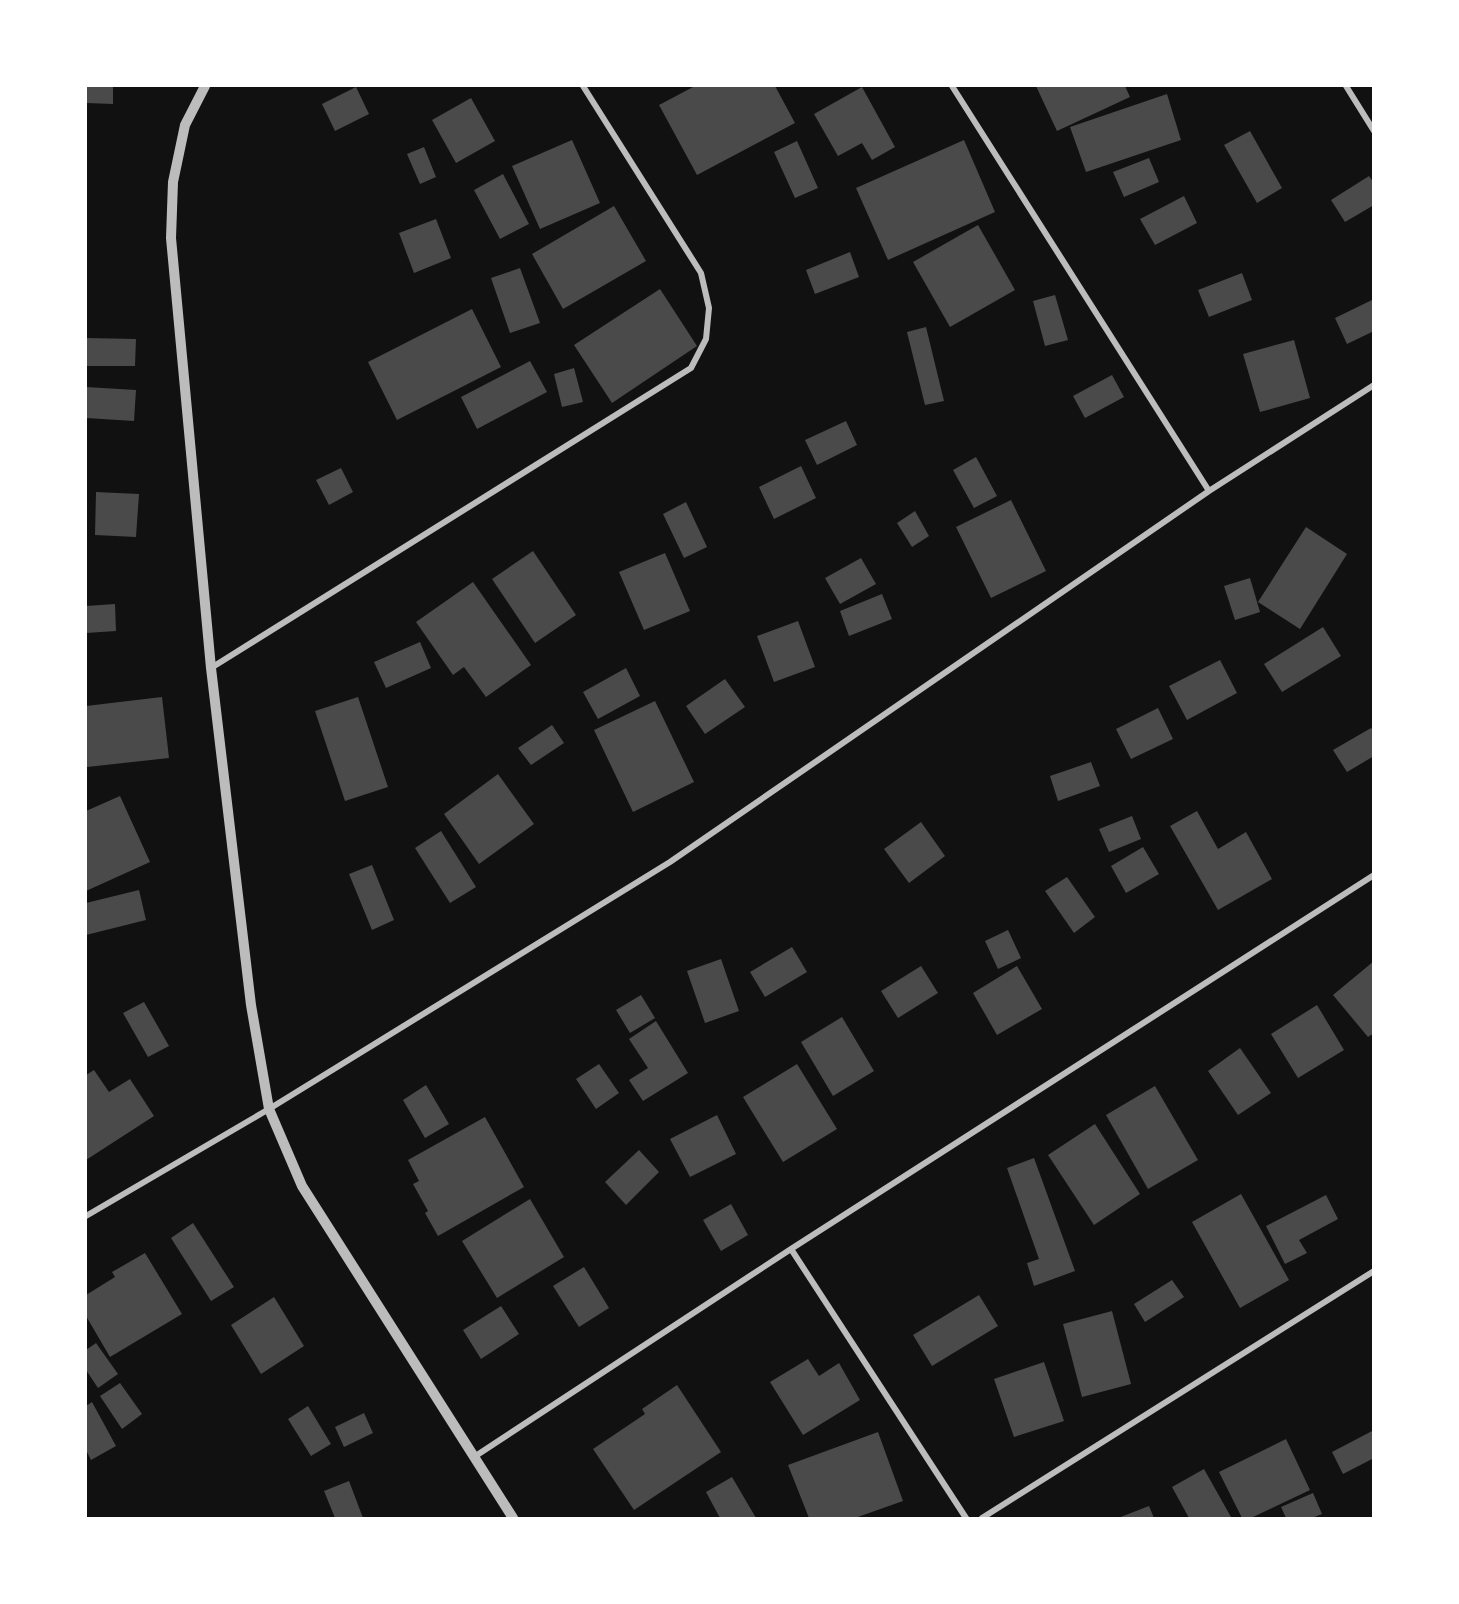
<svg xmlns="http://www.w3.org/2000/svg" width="1459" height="1604" font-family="Helvetica,sans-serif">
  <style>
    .building { fill: #4a4a4a }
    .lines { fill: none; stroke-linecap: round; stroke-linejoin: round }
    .minor { stroke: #bcbcbc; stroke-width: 6 }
    .tertiary { stroke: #bcbcbc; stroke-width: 10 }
  </style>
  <rect width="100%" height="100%" fill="#111"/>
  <path class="building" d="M 86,86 L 113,86 L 113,104 L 86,103 Z
    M 695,86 L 775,86 L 795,123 L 697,175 L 659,105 Z
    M 1036,86 L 1125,86 L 1130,97 L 1057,131 Z
    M 356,87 L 369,114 L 335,131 L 322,104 Z
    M 862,87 L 895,147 L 872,160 L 862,143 L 838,156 L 814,114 Z
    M 1167,94 L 1181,140 L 1086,172 L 1070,127 Z
    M 471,98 L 495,141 L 456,163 L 432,120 Z
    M 1250,131 L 1282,188 L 1257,203 L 1224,145 Z
    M 572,140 L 600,203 L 540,229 L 512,166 Z
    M 964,140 L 995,212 L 888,260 L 856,188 Z
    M 797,141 L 818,188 L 795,198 L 774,152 Z
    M 424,147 L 436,177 L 420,184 L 407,154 Z
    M 1149,158 L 1159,182 L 1124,197 L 1113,172 Z
    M 503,174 L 529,224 L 500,239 L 474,190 Z
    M 1369,176 L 1374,183 L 1374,205 L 1345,222 L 1331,200 Z
    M 1184,196 L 1197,223 L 1155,245 L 1140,219 Z
    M 614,206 L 646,261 L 563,309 L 532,254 Z
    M 436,219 L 451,258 L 414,273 L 399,233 Z
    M 978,225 L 1015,290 L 950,327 L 913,262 Z
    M 850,252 L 859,277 L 815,294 L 806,270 Z
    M 520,268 L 540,323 L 510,333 L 491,278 Z
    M 1242,273 L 1252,300 L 1209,317 L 1198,290 Z
    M 660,289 L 697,346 L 612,403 L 574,345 Z
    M 1055,295 L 1068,340 L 1045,346 L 1033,301 Z
    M 1374,299 L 1374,331 L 1347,344 L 1335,318 Z
    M 472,309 L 501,367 L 397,420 L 368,362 Z
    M 926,327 L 944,401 L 925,405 L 907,332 Z
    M 86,338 L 136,339 L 135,366 L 87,366 Z
    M 1294,340 L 1310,398 L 1260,412 L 1243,354 Z
    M 530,361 L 547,392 L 477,429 L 461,397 Z
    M 574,368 L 583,402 L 562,407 L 554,374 Z
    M 1112,375 L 1124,397 L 1085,418 L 1073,396 Z
    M 86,387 L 136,390 L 134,421 L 86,418 Z
    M 846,421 L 857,445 L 817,465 L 805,440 Z
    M 976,457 L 997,496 L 974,508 L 953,470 Z
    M 801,466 L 816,498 L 774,519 L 759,487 Z
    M 341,468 L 353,492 L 329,505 L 316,480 Z
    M 96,492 L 139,494 L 136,537 L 95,535 Z
    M 1011,500 L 1046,571 L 991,598 L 956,527 Z
    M 686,502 L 707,547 L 684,558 L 663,514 Z
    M 915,511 L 929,536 L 912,547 L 897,523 Z
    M 1306,527 L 1347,554 L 1300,629 L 1258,602 Z
    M 533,551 L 576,615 L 535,643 L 492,579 Z
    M 665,553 L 690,611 L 644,630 L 619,572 Z
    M 861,558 L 876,584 L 840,604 L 825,578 Z
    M 1250,578 L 1260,612 L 1235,620 L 1224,586 Z
    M 473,582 L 531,665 L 486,697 L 464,667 L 453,675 L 416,622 Z
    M 882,594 L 892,619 L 849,636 L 840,611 Z
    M 115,604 L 116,631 L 86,633 L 86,606 Z
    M 798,621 L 815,667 L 774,682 L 757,636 Z
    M 1323,627 L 1341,656 L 1282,692 L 1264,664 Z
    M 420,642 L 431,668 L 386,688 L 374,662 Z
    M 1220,660 L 1237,693 L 1187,720 L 1169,686 Z
    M 626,668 L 640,696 L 598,719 L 583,692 Z
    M 725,679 L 745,707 L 705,734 L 686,706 Z
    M 162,697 L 169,758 L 87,767 L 86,706 Z
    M 358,697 L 388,787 L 345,801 L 315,711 Z
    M 655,701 L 694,782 L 633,812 L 594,730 Z
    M 1158,708 L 1173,739 L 1131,759 L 1116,729 Z
    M 552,725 L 564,743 L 531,765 L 518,748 Z
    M 1371,728 L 1374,732 L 1374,756 L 1347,772 L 1333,750 Z
    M 1091,762 L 1100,786 L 1058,801 L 1050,776 Z
    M 498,774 L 534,824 L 479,864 L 444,814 Z
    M 120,796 L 150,862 L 86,891 L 86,811 Z
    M 1197,811 L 1218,849 L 1246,832 L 1272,879 L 1218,910 L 1170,826 Z
    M 1132,816 L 1141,839 L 1109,852 L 1099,829 Z
    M 921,822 L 945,856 L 909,883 L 884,849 Z
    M 441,831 L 476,887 L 450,903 L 415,848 Z
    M 1143,847 L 1159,874 L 1126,893 L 1111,866 Z
    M 372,865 L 394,920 L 372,930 L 349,874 Z
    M 1067,877 L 1095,917 L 1074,933 L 1045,891 Z
    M 139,890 L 146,920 L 86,935 L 86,903 Z
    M 1008,930 L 1021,958 L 998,969 L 985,941 Z
    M 792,947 L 807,972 L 765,997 L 750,972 Z
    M 721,959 L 739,1011 L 705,1023 L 687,971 Z
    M 1374,961 L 1374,1033 L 1368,1037 L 1333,995 Z
    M 921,966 L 938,993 L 898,1018 L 881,991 Z
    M 1017,966 L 1042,1009 L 997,1035 L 973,993 Z
    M 641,995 L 655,1018 L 630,1033 L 616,1010 Z
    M 144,1002 L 169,1046 L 148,1057 L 123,1013 Z
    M 1317,1005 L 1344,1050 L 1298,1078 L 1271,1034 Z
    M 842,1017 L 874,1071 L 833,1096 L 801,1042 Z
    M 656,1021 L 688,1073 L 643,1101 L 629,1080 L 648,1068 L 629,1039 Z
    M 1240,1048 L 1271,1093 L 1238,1115 L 1208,1071 Z
    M 599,1064 L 619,1093 L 596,1109 L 576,1079 Z
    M 797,1064 L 837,1129 L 783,1162 L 743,1097 Z
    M 94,1070 L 109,1092 L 130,1079 L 154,1116 L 86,1160 L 86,1075 Z
    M 426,1085 L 449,1124 L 425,1138 L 403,1100 Z
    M 1155,1086 L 1198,1160 L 1148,1189 L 1106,1115 Z
    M 717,1115 L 736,1154 L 690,1177 L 670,1139 Z
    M 485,1117 L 524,1187 L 438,1236 L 425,1213 L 428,1211 L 413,1184 L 419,1181 L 408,1160 Z
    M 1095,1124 L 1140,1194 L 1094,1225 L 1048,1155 Z
    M 639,1150 L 659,1172 L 626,1205 L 605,1182 Z
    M 1034,1158 L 1075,1271 L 1034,1286 L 1027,1263 L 1039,1259 L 1007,1168 Z
    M 1241,1194 L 1289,1280 L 1240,1308 L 1192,1222 Z
    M 1326,1195 L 1338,1219 L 1299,1240 L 1307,1253 L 1285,1264 L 1266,1226 Z
    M 530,1199 L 564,1257 L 497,1298 L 462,1241 Z
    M 731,1204 L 748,1235 L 721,1251 L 703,1220 Z
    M 193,1223 L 234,1287 L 211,1301 L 171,1238 Z
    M 145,1253 L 182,1314 L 110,1357 L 86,1316 L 86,1295 L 115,1277 L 112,1272 Z
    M 584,1267 L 609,1308 L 579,1327 L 553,1286 Z
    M 1172,1280 L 1184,1297 L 1145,1322 L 1134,1304 Z
    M 979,1295 L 998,1326 L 932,1366 L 913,1335 Z
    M 274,1297 L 304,1346 L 261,1374 L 231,1325 Z
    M 501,1306 L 519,1334 L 481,1359 L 463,1330 Z
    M 1112,1311 L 1131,1384 L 1082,1397 L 1063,1324 Z
    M 96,1343 L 118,1374 L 98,1388 L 86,1370 L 86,1350 Z
    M 808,1359 L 819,1376 L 839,1363 L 860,1400 L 803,1435 L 770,1382 Z
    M 1044,1362 L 1064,1421 L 1014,1437 L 994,1379 Z
    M 120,1383 L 142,1414 L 122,1429 L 100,1396 Z
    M 677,1385 L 721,1452 L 634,1510 L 593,1449 L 645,1414 L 642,1409 Z
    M 92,1402 L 116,1446 L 91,1460 L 86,1450 L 86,1406 Z
    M 308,1406 L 331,1444 L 311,1456 L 288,1419 Z
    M 364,1413 L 373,1433 L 344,1447 L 335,1427 Z
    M 1374,1430 L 1374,1458 L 1343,1474 L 1332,1452 Z
    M 878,1432 L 903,1501 L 855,1518 L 809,1518 L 788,1465 Z
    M 1286,1439 L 1310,1490 L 1251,1518 L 1242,1518 L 1219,1472 Z
    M 1204,1469 L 1231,1517 L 1228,1518 L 1189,1518 L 1172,1487 Z
    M 732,1477 L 756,1518 L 720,1518 L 706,1492 Z
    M 349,1481 L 363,1518 L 335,1518 L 324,1491 Z
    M 1313,1493 L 1322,1514 L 1312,1518 L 1286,1518 L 1281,1507 Z
    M 1149,1506 L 1154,1518 L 1118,1518 Z"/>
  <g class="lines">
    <path class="minor" d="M 952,86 L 1209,491
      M 1346,86 L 1374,131
      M 211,668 L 691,368 L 706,339 L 709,308 L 701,273 L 583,86
      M 86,1216 L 269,1109 L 670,862 L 1209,491 L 1374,385
      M 791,1249 L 966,1518
      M 474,1457 L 791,1249 L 1374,875
      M 982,1518 L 1374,1271"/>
    <path class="tertiary" d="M 205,86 L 185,125 L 173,182 L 171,238 L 211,668 L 251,1005 L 269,1109 L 302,1186 L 513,1518"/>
  </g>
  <rect width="1459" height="1604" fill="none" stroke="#ffffff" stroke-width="174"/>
</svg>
